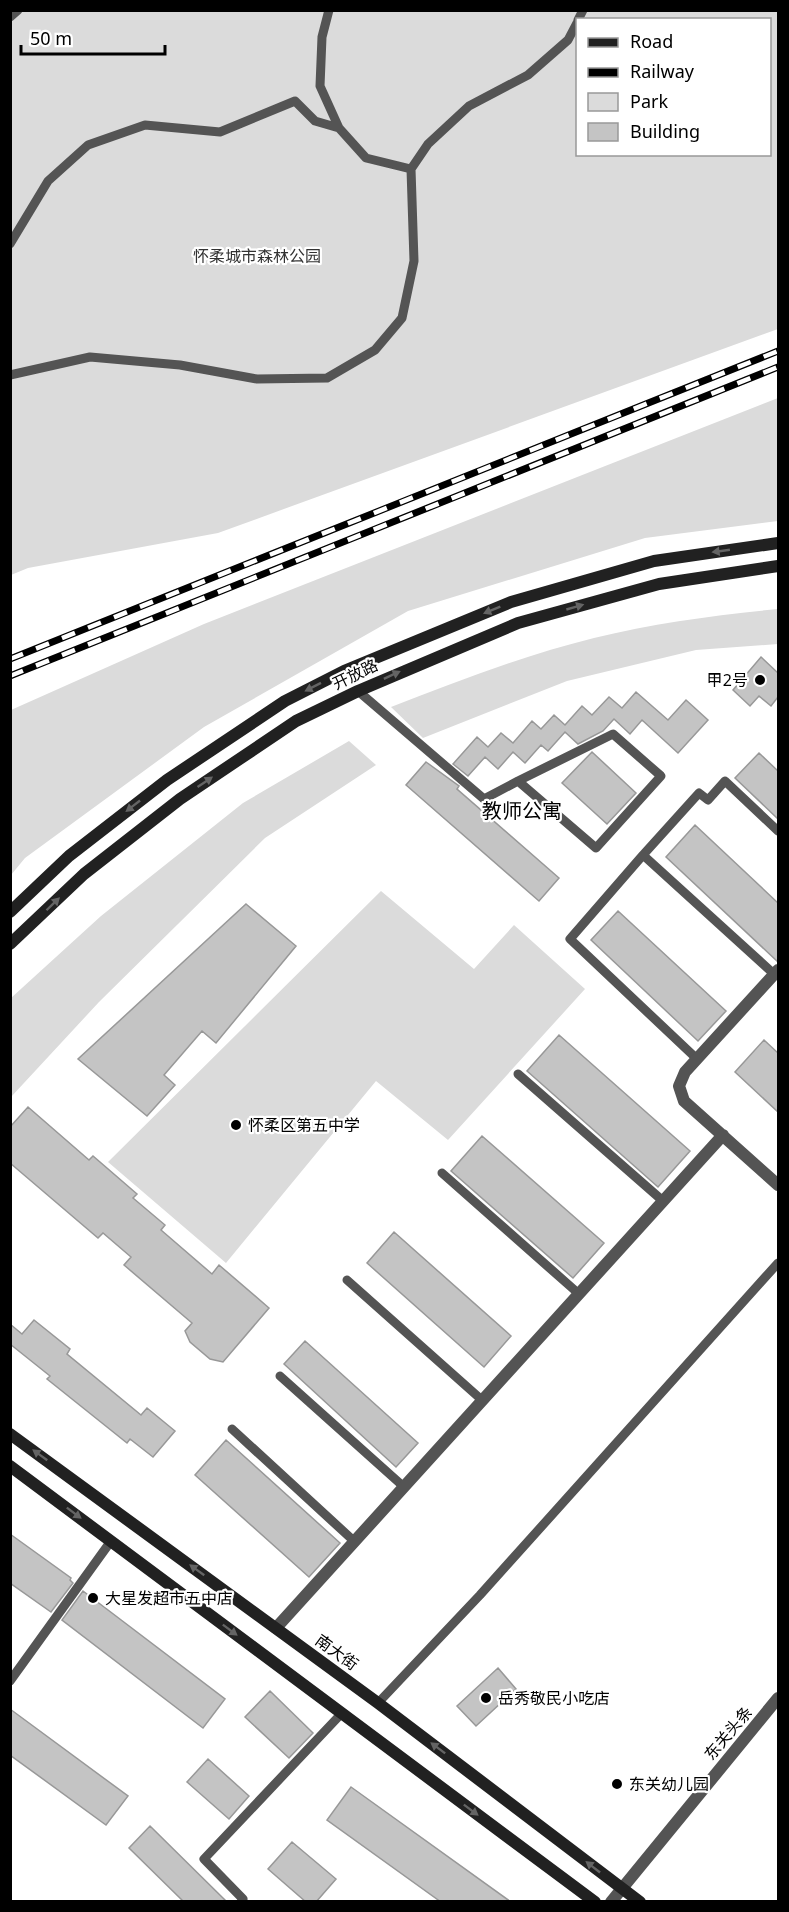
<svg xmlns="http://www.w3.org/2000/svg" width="789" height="1912" font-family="'Noto Sans','Noto Sans SC',sans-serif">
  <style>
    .green { fill: #dbdbdb; fill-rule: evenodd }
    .building { fill: #c4c4c4; stroke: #989898; stroke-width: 1.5 }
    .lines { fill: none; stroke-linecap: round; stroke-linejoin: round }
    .lane { stroke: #545454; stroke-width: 9 }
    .street { stroke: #545454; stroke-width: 12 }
    .secondary { stroke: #212121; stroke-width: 12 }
    .rail-casing { stroke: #000; stroke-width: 7 }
    .rail { stroke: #fff; stroke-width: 4.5; stroke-dasharray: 14; stroke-linecap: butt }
    .oneway { fill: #646464 }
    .poi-dot { fill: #000; stroke: #fff; stroke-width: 2 }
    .labels { text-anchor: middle; stroke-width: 4.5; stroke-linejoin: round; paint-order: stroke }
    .park-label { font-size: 16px; fill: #323232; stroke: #fff }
    .street-label { font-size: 16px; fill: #000; stroke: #fff }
    .poi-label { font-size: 16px; fill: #000; stroke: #fff; text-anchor: start }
    .quarter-label { font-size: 20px; fill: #000; stroke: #fff }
  </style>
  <rect width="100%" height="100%" fill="#fff"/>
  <path class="green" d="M 11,11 L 778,11 L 778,329 L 218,533 L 28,568 L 11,575 ZM 578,20 L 770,20 L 770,154 L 578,154 Z
    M 778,398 L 778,521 L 645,538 L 408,611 L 204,727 L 25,858 L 11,875 L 11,710 L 204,624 Z
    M 778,609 L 778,644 L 696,650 L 567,681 L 423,738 L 391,707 C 458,681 525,655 594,638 C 654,623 717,615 778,609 Z
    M 349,741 L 376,765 L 265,838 L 99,1002 L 11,1097 L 11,998 L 101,916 L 243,803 Z
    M 381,891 L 474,969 L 514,925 L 585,989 L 448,1140 L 376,1081 L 226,1263 L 108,1162 Z"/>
  <path class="building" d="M 761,657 L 778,673 L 778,697 L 771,706 L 759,696 L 750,706 L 733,690 Z
    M 636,692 L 668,720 L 686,700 L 708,720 L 678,753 L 642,720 L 630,734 L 614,719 L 603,731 L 578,744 L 565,732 L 548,751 L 541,745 L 525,763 L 513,752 L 498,769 L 485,757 L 468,776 L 453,764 L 477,737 L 488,747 L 501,733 L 513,743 L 532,721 L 541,729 L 554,715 L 565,725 L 582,706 L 592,715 L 609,697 L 622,708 Z
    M 592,752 L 636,793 L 607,824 L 562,783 Z
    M 759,753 L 778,771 L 778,819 L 735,778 Z
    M 426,762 L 459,786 L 457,789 L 559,878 L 539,901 L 406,785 Z
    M 695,825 L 778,903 L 778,962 L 666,857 Z
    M 246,904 L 296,946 L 216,1043 L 202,1031 L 164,1075 L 175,1085 L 147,1116 L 78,1059 Z
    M 618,911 L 726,1011 L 698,1041 L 591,940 Z
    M 559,1035 L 690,1151 L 658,1187 L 527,1071 Z
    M 764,1040 L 778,1053 L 778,1112 L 735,1072 Z
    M 28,1107 L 89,1160 L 93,1156 L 137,1194 L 133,1198 L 165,1225 L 161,1230 L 212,1274 L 219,1265 L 269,1308 L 223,1362 L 210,1359 L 190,1342 L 185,1331 L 192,1323 L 124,1265 L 131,1257 L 103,1233 L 98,1238 L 10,1163 L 10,1127 Z
    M 482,1136 L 604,1243 L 573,1278 L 451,1171 Z
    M 394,1232 L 511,1336 L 484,1367 L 367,1263 Z
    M 34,1320 L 70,1349 L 67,1354 L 141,1415 L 147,1408 L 175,1431 L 153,1457 L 130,1439 L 127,1443 L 47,1379 L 50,1376 L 10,1344 L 10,1324 L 22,1334 Z
    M 305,1341 L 418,1443 L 396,1467 L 284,1364 Z
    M 226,1440 L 340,1543 L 309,1577 L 195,1475 Z
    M 10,1534 L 71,1578 L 70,1580 L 73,1583 L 51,1612 L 10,1583 Z
    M 83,1591 L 225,1699 L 203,1728 L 62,1620 Z
    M 498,1668 L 516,1689 L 476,1726 L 457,1706 Z
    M 270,1691 L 313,1733 L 289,1758 L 245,1717 Z
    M 10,1709 L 128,1796 L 106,1825 L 10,1755 Z
    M 208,1759 L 249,1796 L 229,1819 L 187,1782 Z
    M 351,1787 L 511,1902 L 441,1902 L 327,1820 Z
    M 150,1826 L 227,1902 L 184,1902 L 129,1848 Z
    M 292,1842 L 336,1879 L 316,1902 L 306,1902 L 268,1869 Z"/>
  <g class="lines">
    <path class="lane" d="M 329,10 L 322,37 L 320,86 L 339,128 L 366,158 L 411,169
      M 10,17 L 18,10
      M 578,20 L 583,10
      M 10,244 L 48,181 L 88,145 L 145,125 L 220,132 L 295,101 L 315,121 L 339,128
      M 10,375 L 90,357 L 180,365 L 257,379 L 327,378 L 375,350 L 402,318 L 414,261 L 411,169 L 428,144 L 469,106 L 528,75 L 568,40 L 578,21
      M 358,691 L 484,799 L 518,781 L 596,848 L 661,776 L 613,734 L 518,781
      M 643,855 L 570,939 L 697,1059
      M 774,974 L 643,855 L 699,793 L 708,800 L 725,781 L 778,831
      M 518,1074 L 663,1201
      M 442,1173 L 579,1294
      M 347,1280 L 483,1401
      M 280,1376 L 404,1487
      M 232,1429 L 355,1542
      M 10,1681 L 111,1541
      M 378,1703 L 480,1595 L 778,1263
      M 241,1902 L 243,1899 L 204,1859 L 342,1713"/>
    <path class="street" d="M 778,970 L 685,1072 L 679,1086 L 684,1101 L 778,1185
      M 276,1628 L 723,1135
      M 611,1902 L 778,1698"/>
    <path class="secondary" d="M 10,912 L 69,856 L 167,780 L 285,701 L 344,671 L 511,602 L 654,561 L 778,543
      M 10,944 L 84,874 L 180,799 L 296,721 L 358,691 L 518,623 L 659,584 L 778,566
      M 10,1434 L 378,1703 L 640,1902
      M 10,1466 L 595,1902"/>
    <g class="rail-casing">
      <path id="rail" d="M 10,659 L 778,351
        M 10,676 L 778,367"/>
    </g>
    <use href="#rail" class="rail"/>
  </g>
  <defs><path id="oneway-solid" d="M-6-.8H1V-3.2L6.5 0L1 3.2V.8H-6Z" transform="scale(1.5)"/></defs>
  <g class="oneway">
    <use href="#oneway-solid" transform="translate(721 551) rotate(172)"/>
    <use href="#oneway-solid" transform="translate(575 607) rotate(-16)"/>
    <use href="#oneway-solid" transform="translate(492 610) rotate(158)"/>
    <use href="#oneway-solid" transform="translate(392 675) rotate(-25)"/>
    <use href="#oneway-solid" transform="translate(313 687) rotate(153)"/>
    <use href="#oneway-solid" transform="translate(205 782) rotate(-34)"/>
    <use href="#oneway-solid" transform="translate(133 806) rotate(142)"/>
    <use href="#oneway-solid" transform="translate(53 904) rotate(-44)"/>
    <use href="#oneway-solid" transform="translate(40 1455) rotate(-144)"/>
    <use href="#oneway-solid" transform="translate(74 1513) rotate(37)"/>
    <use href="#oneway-solid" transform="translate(197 1570) rotate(-144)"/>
    <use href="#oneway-solid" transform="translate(230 1630) rotate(37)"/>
    <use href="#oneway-solid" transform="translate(438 1748) rotate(-143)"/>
    <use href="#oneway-solid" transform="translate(471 1810) rotate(37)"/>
    <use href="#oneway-solid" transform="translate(593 1867) rotate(-142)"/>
  </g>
  <g class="poi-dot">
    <circle cx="760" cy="680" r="6"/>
    <circle cx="236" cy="1125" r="6"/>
    <circle cx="93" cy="1598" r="6"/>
    <circle cx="486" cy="1698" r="6"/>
    <circle cx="617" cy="1784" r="6"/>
  </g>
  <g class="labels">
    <g class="park-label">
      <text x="257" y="262">怀柔城市森林公园</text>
    </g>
    <g class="street-label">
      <text transform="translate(355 674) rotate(-26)" y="6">开放路</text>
      <text transform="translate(337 1652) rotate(36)" y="6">南大街</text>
      <text transform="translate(728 1733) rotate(-50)" y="6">东关头条</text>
    </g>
    <g class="poi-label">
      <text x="748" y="686" text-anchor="end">甲2号</text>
      <text x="248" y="1131">怀柔区第五中学</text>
      <text x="105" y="1604">大星发超市五中店</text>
      <text x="498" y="1704">岳秀敬民小吃店</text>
      <text x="629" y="1790">东关幼儿园</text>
    </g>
    <g class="quarter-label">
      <text x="522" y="818">教师公寓</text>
    </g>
  </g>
  <rect width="789" height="1912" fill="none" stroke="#000000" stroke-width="24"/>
  <rect x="576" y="18" width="195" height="138" fill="#ffffff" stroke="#999999" stroke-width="1.5"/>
  <rect x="588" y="38" width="30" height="9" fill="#212121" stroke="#999999" stroke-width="1.5"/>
  <text x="630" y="48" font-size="18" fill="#000000">Road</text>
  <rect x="588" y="68" width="30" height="9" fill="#000000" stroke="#999999" stroke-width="1.5"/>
  <text x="630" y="78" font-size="18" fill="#000000">Railway</text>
  <rect x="588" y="93" width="30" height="18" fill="#dbdbdb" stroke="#999999" stroke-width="1.5"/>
  <text x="630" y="108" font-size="18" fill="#000000">Park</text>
  <rect x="588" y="123" width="30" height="18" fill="#c4c4c4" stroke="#999999" stroke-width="1.5"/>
  <text x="630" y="138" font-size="18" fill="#000000">Building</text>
  <path d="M21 45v9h144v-9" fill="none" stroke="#000000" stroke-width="3"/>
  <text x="30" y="45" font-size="18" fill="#000000" stroke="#ffffff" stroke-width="4.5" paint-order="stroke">50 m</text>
</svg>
